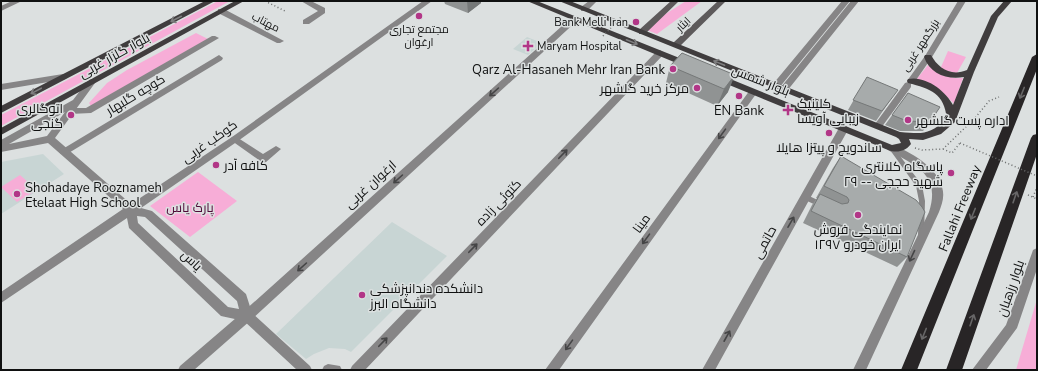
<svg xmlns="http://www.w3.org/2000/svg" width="1038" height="371" font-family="'Nunito Sans',Cairo,sans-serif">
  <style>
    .built { fill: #c8d5d4 }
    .green { fill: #f7add7 }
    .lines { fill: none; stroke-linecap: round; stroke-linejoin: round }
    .path { stroke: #6c6e6e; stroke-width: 1.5; stroke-dasharray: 1 2.5; stroke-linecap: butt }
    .service { fill: #868586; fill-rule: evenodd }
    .minor { fill: #868586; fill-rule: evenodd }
    .tertiary { fill: #868586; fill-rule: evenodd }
    .secondary { fill: #5d5a5b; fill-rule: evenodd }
    .primary { fill: #403d3e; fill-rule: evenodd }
    .motorway { fill: #282526; fill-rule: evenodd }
    .path-bridge { stroke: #6c6e6e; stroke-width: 1.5; stroke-dasharray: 1 2.5; stroke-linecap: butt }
    .wall { fill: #909393 }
    .shaded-wall { fill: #757878 }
    .building { fill: #a7abab; stroke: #757878 }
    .oneway { stroke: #7e7e7f }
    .oneway2 { stroke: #454546 }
    .oneway3 { stroke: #676667 }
    .poi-dot { fill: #b23687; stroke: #dce0e0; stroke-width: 1.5 }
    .labels { text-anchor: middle; stroke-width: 3; stroke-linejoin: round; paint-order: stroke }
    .far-street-label { font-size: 11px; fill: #101111; stroke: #dce0e0 }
    .far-poi-label { font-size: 11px; fill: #101111; stroke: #dce0e0; text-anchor: end }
    .street-label { font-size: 13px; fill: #101111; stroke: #dce0e0 }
    .poi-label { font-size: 13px; fill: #101111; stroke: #dce0e0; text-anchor: start }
    .park-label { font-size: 13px; fill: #4e0837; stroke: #dce0e0 }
  </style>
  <rect width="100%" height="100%" fill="#dce0e0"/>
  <path class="built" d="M 527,37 L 542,43 L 528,55 L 513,49 Z
    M 43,154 L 64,174 L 1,214 L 1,162 Z
    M 392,222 L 447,256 L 351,352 L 345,349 L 329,348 L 314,354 L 306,359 L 276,334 Z"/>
  <path class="green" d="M 218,1 L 230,1 L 1,126 L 1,115 Z
    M 686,1 L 702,1 L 657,34 L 647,30 L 664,15 Z
    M 196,33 L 208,39 L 91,106 L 89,103 L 107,83 L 127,70 Z
    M 948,51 L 966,57 L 957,73 L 943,70 L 941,67 Z
    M 928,65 C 938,75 949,79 963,78 L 954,104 C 941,89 934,86 916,80 Z
    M 198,172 L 237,201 L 190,237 L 150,206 Z
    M 20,175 L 37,190 L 17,202 L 1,187 Z
    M 1037,299 L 1037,370 L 1016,370 Z"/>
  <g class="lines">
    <path class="path" d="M 265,1 L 285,11
      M 915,148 L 922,150 L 943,149 L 975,118 L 989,101 L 999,97
      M 943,149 L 952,153 L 960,143
      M 1028,195 L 1037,199
      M 1033,197 L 1037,187"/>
    <path class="service" d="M 892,147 L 894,148 L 922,185 L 925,201 L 924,235 L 923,237 L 921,238 L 919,237 L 918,235 L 919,201 L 916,186 L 890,150 L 889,149 L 890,148 Z
      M 803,195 L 807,195 L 824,203 L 825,205 L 824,207 L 820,207 L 803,199 L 802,197 Z"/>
    <path class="minor" d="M 12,1 L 22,1 L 1,11 L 1,6 Z
      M 301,1 L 311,1 L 325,8 L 325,13 L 309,24 L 303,24 L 303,20 L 318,11 Z
      M 589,1 L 597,1 L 587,11 L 581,11 L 581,7 Z
      M 958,1 L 966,1 L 932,57 L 914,83 L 911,84 L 911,87 L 881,128 L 875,128 L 873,126 L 875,124 L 905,83 L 908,82 L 907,81 L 925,56 Z
      M 218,9 L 224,9 L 284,41 L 280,43 L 277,43 L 218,13 Z
      M 572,17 L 575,17 L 579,19 L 251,320 L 194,370 L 178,370 L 180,366 L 243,312 Z
      M 212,36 L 215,36 L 219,38 L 91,113 L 70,114 L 66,111 L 70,108 L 86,108 Z
      M 219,55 L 223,58 L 222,60 L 67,154 L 61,154 L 59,152 L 61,150 Z
      M 753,89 L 757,92 L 756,94 L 559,370 L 545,370 L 750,90 Z
      M 844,125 L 849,128 L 715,370 L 702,370 L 839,128 Z
      M 235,136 L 263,154 L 276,146 L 281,149 L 266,162 L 263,163 L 232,141 L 230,139 L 232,137 Z"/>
    <path class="tertiary" d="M 423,1 L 432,1 L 238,141 L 141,208 L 152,211 L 246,294 L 252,313 L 310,366 L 312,370 L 297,370 L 244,321 L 221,316 L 129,228 L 127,218 L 1,303 L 1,292 L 123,209 L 48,143 L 1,152 L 1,140 L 73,100 L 89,79 L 95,79 L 96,81 L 95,83 L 55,138 L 131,204 L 232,137 ZM 65,112 L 47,136 L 9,144 ZM 137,216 L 145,217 L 237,301 L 239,309 L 228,307 L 138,223 Z
      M 842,1 L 850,1 L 779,88 L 773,88 L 772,86 L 773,84 Z
      M 851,1 L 859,1 L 787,91 L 781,91 L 780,89 L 781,87 Z
      M 660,50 L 664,53 L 663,55 L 365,370 L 350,370 L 352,366 L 657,51 Z
      M 63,74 L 67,77 L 66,79 L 1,90 L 1,84 Z
      M 891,145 C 909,150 938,168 942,187 C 945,196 942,204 939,212 L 866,370 L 853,370 L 929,212 C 941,174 916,166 888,150 L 886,148 Z
      M 1037,248 L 1037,269 L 1017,328 L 986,370 L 972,370 L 1006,325 L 1032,253 L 1033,250 Z
      M 328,364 L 340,366 L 342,370 L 322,370 L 324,366 Z"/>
    <path class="secondary" d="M 671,1 L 679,1 L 645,34 L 639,34 L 639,30 Z
      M 718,1 L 726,1 L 679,47 L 673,47 L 673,43 Z"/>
    <path class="primary" d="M 205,1 L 215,1 L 1,113 L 1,106 Z
      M 235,1 L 244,1 L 1,135 L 1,128 Z
      M 527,1 L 537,1 L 692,63 L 693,65 L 689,68 L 686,67 Z
      M 559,1 L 570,1 L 900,132 C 924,134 928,135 947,119 C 944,93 931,89 908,83 L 907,81 L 908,79 C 925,75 946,91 953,105 L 964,77 C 947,80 930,74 924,57 L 925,55 L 931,55 C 938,68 951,77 967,70 L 991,16 L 1004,1 L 1012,1 L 998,17 L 974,72 L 955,122 L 941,134 L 923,140 L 909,139 L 911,144 C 905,152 896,153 888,150 L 717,80 L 716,78 L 720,75 L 723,76 L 892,145 L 901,143 L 899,139 L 896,137 Z"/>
    <path class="motorway" d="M 1037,54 L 1037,69 L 917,370 L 901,370 L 1032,57 Z
      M 1037,134 L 1037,154 L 962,370 L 946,370 L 1031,138 L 1033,135 Z"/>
    <path class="path-bridge" d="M 603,36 L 622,16
      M 960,143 L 1037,176"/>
  </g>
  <path class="wall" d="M 444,1 L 481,1 L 481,3 L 468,13 L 445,4 Z
    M 682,53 L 728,92 L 717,106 L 666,83 L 670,66 Z
    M 867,77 L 891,99 L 876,121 L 848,110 Z
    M 908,93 L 930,122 L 923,131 L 900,131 L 885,125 Z
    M 841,156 L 907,257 L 897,267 L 803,223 L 812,205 L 817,198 L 816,198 L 833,168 Z"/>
  <path class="shaded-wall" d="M 467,1 L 481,1 L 481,3 L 468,13 Z
    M 735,75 L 728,92 L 717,106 L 724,89 Z"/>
  <path class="building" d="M 682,53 L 735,75 L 724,89 L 670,66 Z
    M 867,77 L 898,90 L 882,111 L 853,100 Z
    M 908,93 L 940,107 L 930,122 L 907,121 L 892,115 Z
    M 841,156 L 916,200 L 922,207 L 925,212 L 907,257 L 811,211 L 820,194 L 842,204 L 848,203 L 849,200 L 847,197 L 824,186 Z"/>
  <defs><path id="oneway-shaft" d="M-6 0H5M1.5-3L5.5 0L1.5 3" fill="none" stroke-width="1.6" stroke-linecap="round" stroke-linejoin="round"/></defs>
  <g class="oneway">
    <use href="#oneway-shaft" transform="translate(176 19) rotate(153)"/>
    <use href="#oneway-shaft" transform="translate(632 42) rotate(22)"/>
    <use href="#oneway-shaft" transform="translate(719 63) rotate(-158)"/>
    <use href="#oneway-shaft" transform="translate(36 91) rotate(152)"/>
  </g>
  <g class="oneway2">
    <use href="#oneway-shaft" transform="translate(494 92) rotate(138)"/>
    <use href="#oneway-shaft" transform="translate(722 134) rotate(126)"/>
    <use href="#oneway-shaft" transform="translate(563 154) rotate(-46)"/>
    <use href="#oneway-shaft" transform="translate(398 179) rotate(138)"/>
    <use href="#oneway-shaft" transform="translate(791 222) rotate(-60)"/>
    <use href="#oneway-shaft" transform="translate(646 239) rotate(126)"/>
    <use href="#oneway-shaft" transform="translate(473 248) rotate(-46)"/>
    <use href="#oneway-shaft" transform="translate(912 256) rotate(115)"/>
    <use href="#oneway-shaft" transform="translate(302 267) rotate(138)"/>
    <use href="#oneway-shaft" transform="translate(727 336) rotate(-61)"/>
    <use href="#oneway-shaft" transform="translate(383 342) rotate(-46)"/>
    <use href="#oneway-shaft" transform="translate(569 345) rotate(126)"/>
  </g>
  <g class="oneway3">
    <use href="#oneway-shaft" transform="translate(1022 93) rotate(112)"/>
    <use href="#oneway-shaft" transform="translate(1015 197) rotate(-71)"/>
    <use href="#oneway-shaft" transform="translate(973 214) rotate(112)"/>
    <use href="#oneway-shaft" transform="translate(972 320) rotate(-71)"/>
    <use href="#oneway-shaft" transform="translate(924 334) rotate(112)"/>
  </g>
  <g class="poi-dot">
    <circle cx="419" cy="16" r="4"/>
    <circle cx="636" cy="22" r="4"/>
    <path d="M526 40h4v4h4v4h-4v4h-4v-4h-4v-4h4z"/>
    <circle cx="673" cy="69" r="4"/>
    <circle cx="697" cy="88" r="4"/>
    <circle cx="739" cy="96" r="4"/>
    <path d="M786 104h4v4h4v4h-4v4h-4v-4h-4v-4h4z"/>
    <circle cx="71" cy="115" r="4"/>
    <circle cx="908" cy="120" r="4"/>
    <circle cx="829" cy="133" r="4"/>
    <circle cx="216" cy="165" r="4"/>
    <circle cx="951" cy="173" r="4"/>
    <circle cx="17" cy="194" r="4"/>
    <circle cx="858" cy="215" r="4"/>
    <circle cx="362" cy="295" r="4"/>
  </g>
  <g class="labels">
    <g class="far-street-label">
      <text transform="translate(266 22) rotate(27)" y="4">مهتاب</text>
      <text transform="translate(683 24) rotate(-44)" y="4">ایثار</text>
      <text transform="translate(920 45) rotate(-57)" y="4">بزرگمهر غربی</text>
    </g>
    <g class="far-poi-label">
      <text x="628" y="26">Bank Melli Iran</text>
      <text x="419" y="33" text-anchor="middle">مجتمع تجاری<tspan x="419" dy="13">ارغوان</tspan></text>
      <text x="537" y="50" text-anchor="start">Maryam Hospital</text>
    </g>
    <g class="street-label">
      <text transform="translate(114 55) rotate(-29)" y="5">بلوار گلزار غربی</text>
      <text transform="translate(761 80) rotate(22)" y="5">بلوار شمس</text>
      <text transform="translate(135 94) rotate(-31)" y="5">کوچه گلبهار</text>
      <text transform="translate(209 141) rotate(-35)" y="5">کوکب غربی</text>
      <text transform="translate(370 184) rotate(-42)" y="5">ارغوان غربی</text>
      <text transform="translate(498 202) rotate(-46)" y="5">کتوئی زاده</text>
      <text transform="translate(959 208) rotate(-68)" y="5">Fallahi Freeway</text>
      <text transform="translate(641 223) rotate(-54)" y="5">مینا</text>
      <text transform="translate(764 242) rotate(-61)" y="5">حاتمی</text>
      <text transform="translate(192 260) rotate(43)" y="5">یاس</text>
      <text transform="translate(1010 288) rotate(-71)" y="5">بلوار رزهبان</text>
    </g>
    <g class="poi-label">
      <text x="665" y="74" text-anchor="end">Qarz Al-Hasaneh Mehr Iran Bank</text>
      <text x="689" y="93" text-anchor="end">مرکز خرید گلشهر</text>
      <text x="797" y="108">کلینیک<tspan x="797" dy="15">زیبایی آویسا</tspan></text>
      <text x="63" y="113" text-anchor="end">اتوگالری<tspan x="63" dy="15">گنجی</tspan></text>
      <text x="739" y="115" text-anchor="middle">EN Bank</text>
      <text x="916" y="125">اداره پست گلشهر</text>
      <text x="829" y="152" text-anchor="middle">ساندویچ و پیتزا هایلا</text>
      <text x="224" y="170">کافه آدر</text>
      <text x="943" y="171" text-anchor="end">پاسگاه کلانتری<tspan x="943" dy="15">۲۹ -- شهید حججی</tspan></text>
      <text x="25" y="192">Shohadaye Rooznameh<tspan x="25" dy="15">Etelaat High School</tspan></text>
      <text x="858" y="234" text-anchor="middle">نمایندگی فروش<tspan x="858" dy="15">ایران خودرو ۱۲۹۷</tspan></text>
      <text x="370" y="293">دانشکده دندانپزشکی<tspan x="370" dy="15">دانشگاه البرز</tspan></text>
    </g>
    <g class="park-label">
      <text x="190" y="212">پارک یاس</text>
    </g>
  </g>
  <rect width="1038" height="371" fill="none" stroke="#101111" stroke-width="4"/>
</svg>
